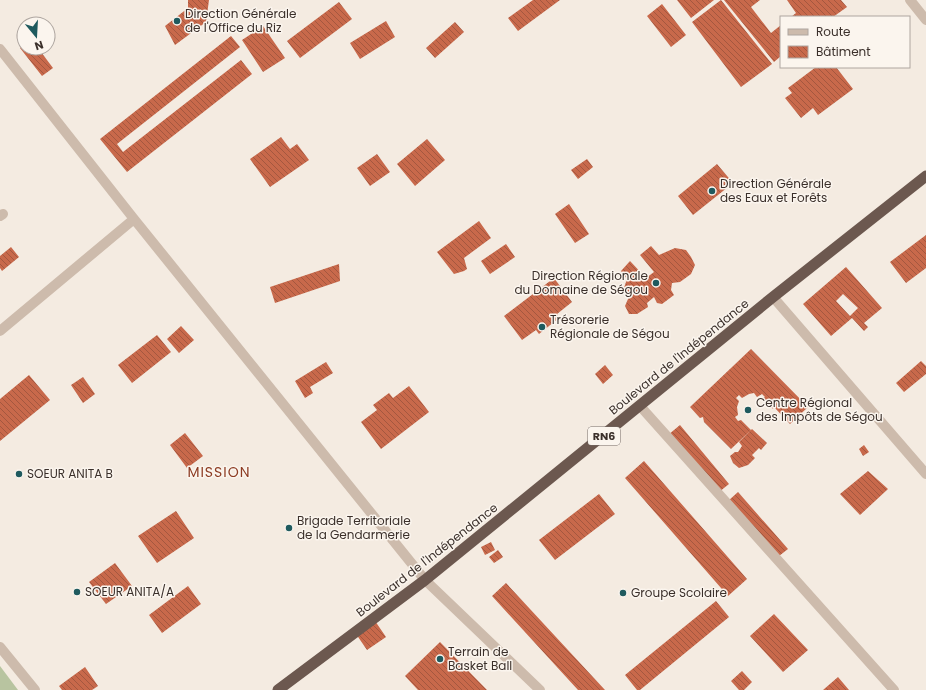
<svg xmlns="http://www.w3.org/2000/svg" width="926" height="690" font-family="Poppins,sans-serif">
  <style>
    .grass { fill: #b8c4a0 }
    .building { fill: url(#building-back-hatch); fill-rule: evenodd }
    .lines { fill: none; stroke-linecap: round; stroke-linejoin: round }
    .minor { stroke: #cdbbac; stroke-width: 10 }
    .trunk { stroke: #6c584f; stroke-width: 11 }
    .poi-dot { fill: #1f5a5e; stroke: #fbf5ee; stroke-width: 1.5 }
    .labels { text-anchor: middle; stroke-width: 3; stroke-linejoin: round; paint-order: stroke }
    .shield { fill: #fbf5ee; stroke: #756b66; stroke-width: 1 }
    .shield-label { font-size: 11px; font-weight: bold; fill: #3b302b }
    .poi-label { font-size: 12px; fill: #3b302b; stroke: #fbf5ee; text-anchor: start }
    .street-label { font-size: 12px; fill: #3b302b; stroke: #fbf5ee }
    .quarter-label { font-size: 14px; letter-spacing: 1px; fill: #8c3b22; stroke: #fbf5ee }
  </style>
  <defs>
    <pattern id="building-back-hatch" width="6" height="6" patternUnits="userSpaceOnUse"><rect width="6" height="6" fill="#c8694b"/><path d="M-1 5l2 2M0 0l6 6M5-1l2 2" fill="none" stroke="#a4573f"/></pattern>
  </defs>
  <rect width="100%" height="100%" fill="#f4ebe1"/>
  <path class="grass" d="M 0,666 L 18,690 L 0,690 Z"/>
  <path class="building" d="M 188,0 L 209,0 L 206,22 L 175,45 L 165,26 L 188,8 Z
    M 533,0 L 560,0 L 518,31 L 508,18 Z
    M 677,0 L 714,0 L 691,18 Z
    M 721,0 L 772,64 L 741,87 L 692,22 Z
    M 724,0 L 760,0 L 751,7 L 771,33 L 781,25 L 781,56 L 774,62 Z
    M 787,0 L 841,0 L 847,7 L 833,17 L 791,17 L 796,13 Z
    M 339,2 L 352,19 L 300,58 L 287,41 Z
    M 662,4 L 686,35 L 671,47 L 647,16 Z
    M 386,21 L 395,37 L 360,59 L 350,43 Z
    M 455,22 L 464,32 L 435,58 L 426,48 Z
    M 263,26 L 285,58 L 263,72 L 242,40 Z
    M 231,36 L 240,47 L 117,144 L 123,152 L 241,60 L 252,74 L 127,172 L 100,139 Z
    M 24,44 L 24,48 L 38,48 L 53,68 L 42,76 L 20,48 Z
    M 816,67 L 836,67 L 853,89 L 818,115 L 813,108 L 801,118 L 785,98 L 792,93 L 788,88 Z
    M 281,137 L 290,149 L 297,144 L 309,160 L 270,187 L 250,159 Z
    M 427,139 L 445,160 L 415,186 L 397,164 Z
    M 377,154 L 390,172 L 370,186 L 357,168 Z
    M 587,159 L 593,167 L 578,179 L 571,170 Z
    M 717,164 L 733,183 L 693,215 L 678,196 Z
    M 569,204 L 589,234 L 575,243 L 555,214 Z
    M 479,221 L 491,238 L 464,258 L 467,269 L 464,271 L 454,274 L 437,252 Z
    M 926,235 L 926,268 L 906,283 L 890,262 Z
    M 506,244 L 515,257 L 490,274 L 481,261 Z
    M 651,246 L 659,255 L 675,248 L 686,250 L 691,257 L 695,265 L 691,274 L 680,282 L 672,283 L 671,290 L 674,295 L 662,304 L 657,303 L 654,297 L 647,303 L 648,307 L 637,314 L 629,314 L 625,306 L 628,299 L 631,296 L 624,288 L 627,279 L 621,271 L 630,261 L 646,278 L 654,272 L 640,255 Z
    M 11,247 L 19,257 L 2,271 L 0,268 L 0,256 Z
    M 339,264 L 340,281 L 275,303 L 270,287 Z
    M 846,267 L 882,308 L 864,323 L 868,327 L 864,331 L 852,318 L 831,336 L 803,304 ZM 843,294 L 858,308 L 850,316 L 836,301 Z
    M 554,278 L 572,302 L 557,314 L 559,318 L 539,334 L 536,330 L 522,340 L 504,316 Z
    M 181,326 L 194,340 L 179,353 L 167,339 Z
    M 157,335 L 171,352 L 132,383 L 118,365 Z
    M 751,349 L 808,407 L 790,424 L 774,407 L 773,409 L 763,398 L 765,397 L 762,394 L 757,397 L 754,393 L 749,394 L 742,398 L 739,395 L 736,398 L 739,401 L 737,407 L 738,415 L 735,417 L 738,421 L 741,420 L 751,430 L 731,449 L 704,422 L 703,417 L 700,418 L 690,407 Z
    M 921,361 L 926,366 L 926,374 L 904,392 L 896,383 Z
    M 326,362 L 333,373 L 310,387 L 313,393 L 305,398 L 295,381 Z
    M 605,365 L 613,375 L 603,384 L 595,374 Z
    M 29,375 L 50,400 L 0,441 L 0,399 Z
    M 83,377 L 95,394 L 83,403 L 71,385 Z
    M 409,386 L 429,412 L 381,449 L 361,422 L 377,410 L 373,405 L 389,393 L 393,398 Z
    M 680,425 L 729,484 L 719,492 L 668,435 Z
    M 752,429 L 767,443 L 761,450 L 759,448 L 752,455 L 755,458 L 748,465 L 739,468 L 733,463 L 730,456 L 735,452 L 738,452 L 742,446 L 739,442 Z
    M 185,433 L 203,456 L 187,468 L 170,445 Z
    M 864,445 L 869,452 L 863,456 L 859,449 Z
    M 644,461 L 747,579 L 728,596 L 625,478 Z
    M 868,471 L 888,489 L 860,515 L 840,494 Z
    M 738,492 L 788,549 L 779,556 L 728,501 Z
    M 599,494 L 615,514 L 555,560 L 539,540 Z
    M 176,511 L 194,538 L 157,563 L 138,536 Z
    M 491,542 L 495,550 L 485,555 L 481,547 Z
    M 498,550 L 503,557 L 494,563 L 489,557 Z
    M 115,563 L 132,586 L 106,604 L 89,582 Z
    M 506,583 L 605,690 L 578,690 L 492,596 Z
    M 188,586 L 201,604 L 162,633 L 149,615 Z
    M 716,601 L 729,617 L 640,690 L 637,690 L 625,675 Z
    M 774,614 L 808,650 L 783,672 L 750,636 Z
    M 373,618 L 386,637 L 367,650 L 354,631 Z
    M 440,642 L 487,690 L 418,690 L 405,676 Z
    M 85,667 L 98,686 L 92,690 L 62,690 L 59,686 Z
    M 742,671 L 752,682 L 744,690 L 739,690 L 731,681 Z
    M 838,677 L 849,690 L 823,690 Z"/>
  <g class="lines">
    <path class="minor" d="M 910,0 L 926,20
      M 0,49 L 134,219 L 425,580 L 540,690
      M 0,216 L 3,214
      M 773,297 L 926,474
      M 0,331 L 134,219
      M 640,406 L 894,690
      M 0,647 L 35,690"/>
    <path class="trunk" d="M 278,690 L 425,580 L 773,297 L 926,176"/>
  </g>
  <g class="poi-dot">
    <circle cx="177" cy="21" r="4"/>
    <circle cx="712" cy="191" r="4"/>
    <circle cx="656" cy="283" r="4"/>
    <circle cx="542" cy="327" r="4"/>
    <circle cx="748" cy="410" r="4"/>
    <circle cx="19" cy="474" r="4"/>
    <circle cx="289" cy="528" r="4"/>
    <circle cx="77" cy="592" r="4"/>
    <circle cx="623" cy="593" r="4"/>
    <circle cx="440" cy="659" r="4"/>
  </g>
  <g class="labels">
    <rect class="shield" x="588" y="427" width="32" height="18" rx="3"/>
    <g class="shield-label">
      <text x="604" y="440">RN6</text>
    </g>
    <g class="poi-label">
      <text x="185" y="18">Direction Générale<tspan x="185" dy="14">de l'Office du Riz</tspan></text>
      <text x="720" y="188">Direction Générale<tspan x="720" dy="14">des Eaux et Forêts</tspan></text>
      <text x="648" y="280" text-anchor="end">Direction Régionale<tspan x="648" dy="14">du Domaine de Ségou</tspan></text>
      <text x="550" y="324">Trésorerie<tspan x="550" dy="14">Régionale de Ségou</tspan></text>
      <text x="756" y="407">Centre Régional<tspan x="756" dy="14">des Impôts de Ségou</tspan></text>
      <text x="27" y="478">SOEUR ANITA B</text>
      <text x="297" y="525">Brigade Territoriale<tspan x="297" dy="14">de la Gendarmerie</tspan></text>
      <text x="85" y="596">SOEUR ANITA/A</text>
      <text x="631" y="597">Groupe Scolaire</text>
      <text x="448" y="656">Terrain de<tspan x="448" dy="14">Basket Ball</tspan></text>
    </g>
    <g class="street-label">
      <text transform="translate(679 357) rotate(-39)" y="4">Boulevard de l'Indépendance</text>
      <text transform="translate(427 560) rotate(-38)" y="4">Boulevard de l'Indépendance</text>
    </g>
    <g class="quarter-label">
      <text x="219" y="477">MISSION</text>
    </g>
  </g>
  <rect x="780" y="16" width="130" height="52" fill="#fbf5ee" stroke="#aea6a0"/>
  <rect x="788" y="29" width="20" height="6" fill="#cdbbac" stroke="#aea6a0"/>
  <text x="816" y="36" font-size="12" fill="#3b302b">Route</text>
  <rect x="788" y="46" width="20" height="12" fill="url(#building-back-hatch)" stroke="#aea6a0"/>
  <text x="816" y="56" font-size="12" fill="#3b302b">Bâtiment</text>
  <g transform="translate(36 36) rotate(162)"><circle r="19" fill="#fbf5ee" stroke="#aea6a0"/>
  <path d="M0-3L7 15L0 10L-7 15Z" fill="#1f5a5e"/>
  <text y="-6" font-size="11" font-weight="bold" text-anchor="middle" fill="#3b302b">N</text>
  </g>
</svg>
